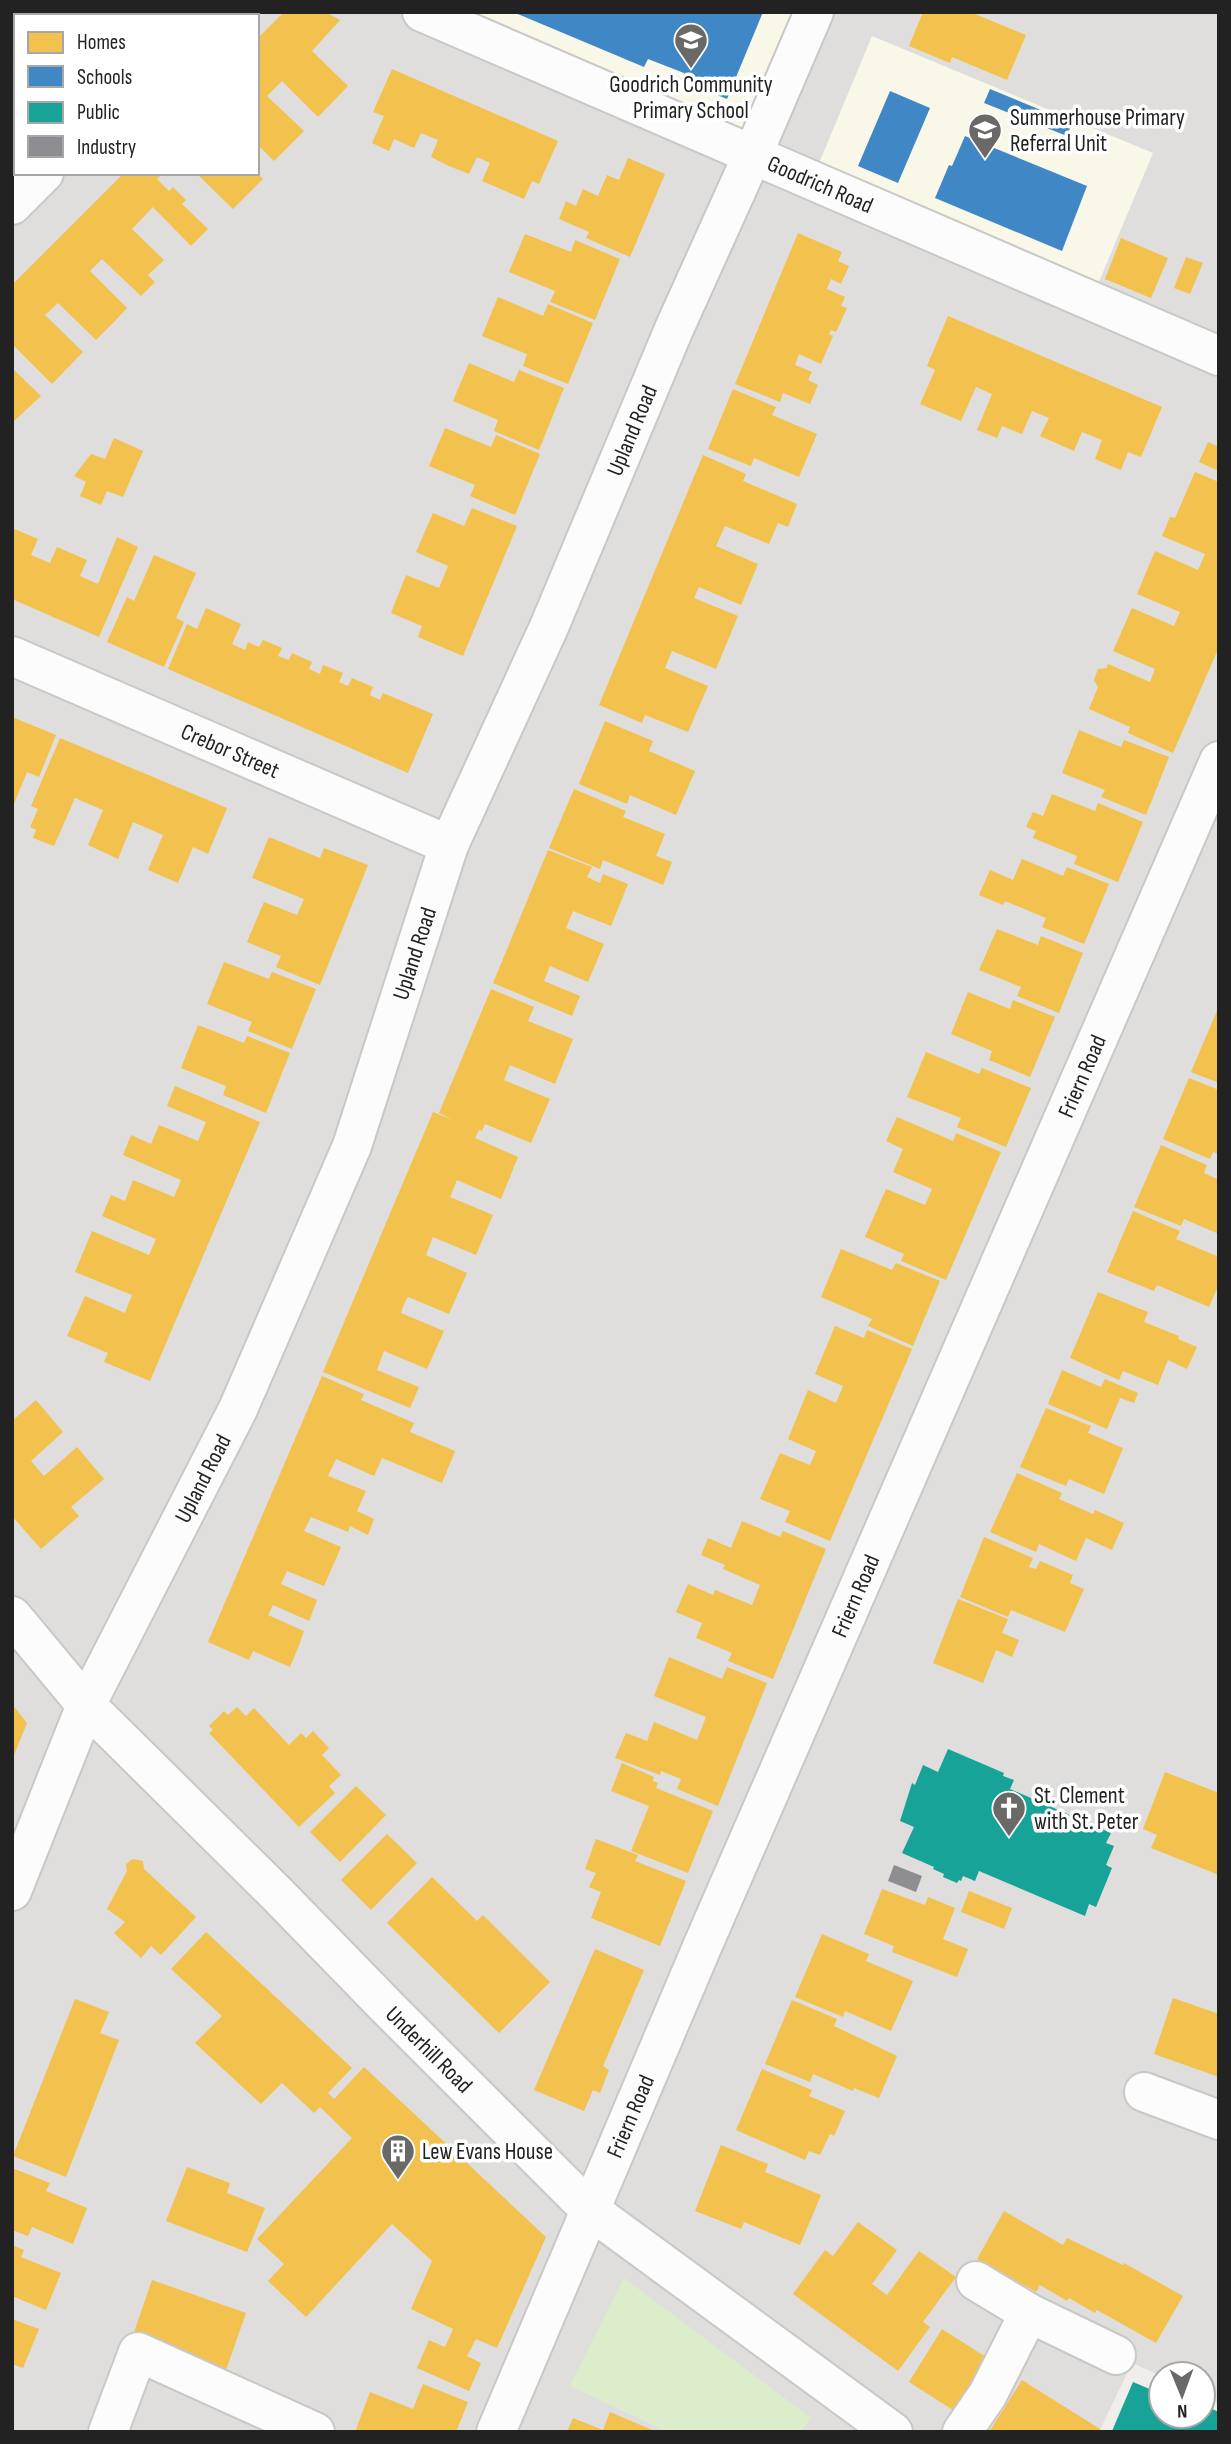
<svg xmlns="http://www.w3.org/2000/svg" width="1231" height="2444" font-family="'Sofia Sans Condensed',sans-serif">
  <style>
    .residential { fill: #dfdedc; fill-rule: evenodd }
    .education { fill: #f8f7e8 }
    .grass { fill: #ddeccb }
    .homes { fill: #f2c14e }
    .schools { fill: #3f88c5 }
    .public { fill: #17a398 }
    .industry { fill: #8d8d92 }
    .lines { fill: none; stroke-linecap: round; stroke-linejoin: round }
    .minor-casing { stroke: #c9c8c7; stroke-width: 42 }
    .minor { stroke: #fdfcfc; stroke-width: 38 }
    .labels { text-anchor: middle; stroke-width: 7; stroke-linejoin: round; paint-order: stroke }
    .poi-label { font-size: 23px; fill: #222; stroke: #fff; text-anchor: start }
    .street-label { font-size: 23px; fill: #222; stroke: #fff }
  </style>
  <rect width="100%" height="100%" fill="#f0eeeb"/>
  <path class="residential" d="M 12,12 L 1219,12 L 1219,2404 L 1203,2396 L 1203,2374 L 1161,2374 L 1161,2376 L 1132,2363 L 1099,2432 L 12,2432 ZM 16,16 L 257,16 L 257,173 L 16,173 Z"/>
  <path class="education" d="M 467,12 L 807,12 L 744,133 Z
    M 872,36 L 1153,153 L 1098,284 L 817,168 Z"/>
  <path class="grass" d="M 624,2278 L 811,2418 L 800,2432 L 667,2432 L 570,2386 Z"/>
  <path class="homes" d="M 284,12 L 326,12 L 340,20 L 312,51 L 348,86 L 318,117 L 282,81 L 267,96 L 304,131 L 274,161 L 257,144 L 257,39 Z
    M 923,12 L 970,12 L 1026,35 L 1007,80 L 952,57 L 950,63 L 909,46 Z
    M 392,69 L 558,141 L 539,184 L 532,181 L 524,199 L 482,181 L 490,163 L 477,157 L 469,174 L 449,166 L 431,157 L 438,140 L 421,133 L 414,148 L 394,139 L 389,151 L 372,143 L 384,116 L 373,112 Z
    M 628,158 L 665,174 L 630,257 L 586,238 L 589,232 L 559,219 L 566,201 L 576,206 L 583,189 L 598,196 L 607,175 L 619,180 Z
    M 124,173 L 163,173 L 157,179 L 169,191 L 173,187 L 186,200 L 182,204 L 208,229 L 191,246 L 153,207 L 132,229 L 164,260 L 148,275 L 155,282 L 141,296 L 102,259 L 90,271 L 127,308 L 112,324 L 96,340 L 58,303 L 45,315 L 83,352 L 52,384 L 14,346 L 12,349 L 12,285 Z
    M 196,173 L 257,173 L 263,179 L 233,209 Z
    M 798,233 L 842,252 L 838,261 L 849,266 L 841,284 L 831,279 L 827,289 L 845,297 L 841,306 L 847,308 L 836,332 L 831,330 L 829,334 L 833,336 L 821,364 L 799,354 L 795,365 L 812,372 L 808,380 L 818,385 L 810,404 L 783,393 L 780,402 L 735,384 Z
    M 525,234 L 571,252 L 575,240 L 620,259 L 595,320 L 550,302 L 555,291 L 509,272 Z
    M 1121,238 L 1168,258 L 1151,298 L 1105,279 Z
    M 1186,257 L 1203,263 L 1190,294 L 1174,288 Z
    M 498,297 L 543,316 L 548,304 L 593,323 L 568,384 L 523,366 L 527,354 L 482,336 Z
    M 948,316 L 1162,407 L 1141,457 L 1128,452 L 1121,470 L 1095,459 L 1102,440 L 1082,432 L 1074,451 L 1040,436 L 1049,418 L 1032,411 L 1022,434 L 1002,426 L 997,438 L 977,430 L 992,394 L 976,387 L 961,421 L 920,404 L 935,370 L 927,366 Z
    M 469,363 L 514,382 L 519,370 L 564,388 L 539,450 L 494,431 L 498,420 L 453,401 Z
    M 12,368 L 41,396 L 12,423 Z
    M 733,389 L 776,407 L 772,415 L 817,434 L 799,477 L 754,458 L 751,466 L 708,449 Z
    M 445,428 L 491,447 L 496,435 L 540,454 L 515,515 L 470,496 L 475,485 L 429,466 Z
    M 114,438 L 143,451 L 123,497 L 107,491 L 101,505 L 80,496 L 86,482 L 74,476 L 91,454 L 105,459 Z
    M 1208,442 L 1219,447 L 1219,471 L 1199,462 Z
    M 703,455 L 746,474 L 743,481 L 797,504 L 788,527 L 778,523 L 769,544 L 725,526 L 716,546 L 758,564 L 741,605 L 699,587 L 694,598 L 738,616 L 716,669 L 672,651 L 665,668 L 708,686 L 688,732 L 645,715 L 642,723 L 599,705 Z
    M 1195,472 L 1219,482 L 1219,647 L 1173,753 L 1128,733 L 1130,727 L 1089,709 L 1098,687 L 1094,680 L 1098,669 L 1107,668 L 1108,664 L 1150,682 L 1155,669 L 1113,651 L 1132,608 L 1174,626 L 1180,612 L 1137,594 L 1155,551 L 1198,570 L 1205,554 L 1162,536 L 1170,517 L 1175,518 Z
    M 472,508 L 517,526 L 463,656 L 418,637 L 422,626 L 391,613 L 406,575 L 439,588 L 448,566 L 416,552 L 433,513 L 464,526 Z
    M 12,528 L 38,539 L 31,555 L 50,563 L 57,547 L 87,560 L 80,576 L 98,584 L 117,537 L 138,547 L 99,637 L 12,599 Z
    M 154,555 L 196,573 L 176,618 L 184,622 L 164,667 L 107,642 L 127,597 L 134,601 Z
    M 206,608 L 241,624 L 232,644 L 245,650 L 248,642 L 259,647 L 263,640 L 282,648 L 278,656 L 289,660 L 292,653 L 312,662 L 309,669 L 320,674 L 323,665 L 343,673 L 339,682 L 348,686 L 352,678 L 373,687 L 370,695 L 380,700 L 383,693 L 433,714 L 408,773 L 168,669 L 187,624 L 197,629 Z
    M 12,717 L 56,735 L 39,777 L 27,772 L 12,809 Z
    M 605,721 L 653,741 L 649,751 L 695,771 L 676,815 L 630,795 L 627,804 L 579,784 Z
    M 1079,730 L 1121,747 L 1124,740 L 1169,757 L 1146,815 L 1101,797 L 1105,790 L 1062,773 Z
    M 60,738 L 227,808 L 208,854 L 193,847 L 178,883 L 148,870 L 163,835 L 133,822 L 118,859 L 88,845 L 103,810 L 75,798 L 54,846 L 33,838 L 36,830 L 30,827 L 38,809 L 31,806 Z
    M 574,789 L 626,811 L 623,817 L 665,834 L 656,856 L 672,862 L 663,885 L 603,860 L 600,869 L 549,848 Z
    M 1052,794 L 1095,811 L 1098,803 L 1143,822 L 1118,882 L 1074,864 L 1077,856 L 1033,838 L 1036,831 L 1026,827 L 1033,812 L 1043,816 Z
    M 269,837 L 320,858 L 324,848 L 368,865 L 320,985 L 276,967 L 281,956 L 247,942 L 264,902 L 297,915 L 304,899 L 252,878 Z
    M 548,850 L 592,867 L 587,877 L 600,883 L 603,874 L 628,884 L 611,926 L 573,911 L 566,928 L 604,944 L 588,982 L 550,966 L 544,981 L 580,996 L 572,1016 L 493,983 Z
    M 1022,859 L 1063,876 L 1067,867 L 1109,884 L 1084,944 L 1042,927 L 1046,918 L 1005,901 L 1003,905 L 979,895 L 990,870 L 1013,880 Z
    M 997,929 L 1038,945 L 1041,936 L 1083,953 L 1059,1013 L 1017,996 L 1021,987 L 979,970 Z
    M 224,962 L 269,979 L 272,972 L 316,989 L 292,1049 L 248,1031 L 252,1022 L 207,1004 Z
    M 491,989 L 534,1007 L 528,1021 L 573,1039 L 555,1084 L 510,1065 L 507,1072 L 504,1080 L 550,1099 L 531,1143 L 485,1124 L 482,1131 L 479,1130 L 475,1138 L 518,1157 L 501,1199 L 457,1180 L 450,1197 L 493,1215 L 476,1255 L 433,1237 L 426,1255 L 467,1273 L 449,1314 L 408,1297 L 404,1304 L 401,1313 L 444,1331 L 427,1369 L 384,1351 L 377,1370 L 419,1387 L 410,1408 L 323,1372 L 433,1112 L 453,1120 L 439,1113 Z
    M 968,992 L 1010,1009 L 1013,1000 L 1055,1017 L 1030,1077 L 989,1060 L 992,1051 L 951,1034 Z
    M 1219,1006 L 1219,1083 L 1191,1072 Z
    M 198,1025 L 244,1043 L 247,1036 L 290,1053 L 266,1113 L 223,1095 L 226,1086 L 181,1068 Z
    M 926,1052 L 979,1074 L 982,1068 L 1031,1088 L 1006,1147 L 957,1127 L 961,1118 L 907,1097 Z
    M 1189,1078 L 1219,1090 L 1219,1154 L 1213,1152 L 1210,1159 L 1163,1139 Z
    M 175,1086 L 260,1122 L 150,1381 L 104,1362 L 108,1353 L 67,1336 L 85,1296 L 125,1313 L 128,1305 L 132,1295 L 75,1272 L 92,1231 L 149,1255 L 156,1239 L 102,1216 L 111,1195 L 125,1201 L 133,1180 L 174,1197 L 181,1180 L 123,1155 L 131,1135 L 151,1144 L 159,1125 L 198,1141 L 206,1122 L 167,1106 Z
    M 897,1117 L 953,1141 L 956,1133 L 1001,1152 L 946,1280 L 901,1261 L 904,1254 L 865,1237 L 886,1189 L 925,1205 L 932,1189 L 893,1172 L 903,1149 L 886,1141 Z
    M 1161,1145 L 1207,1165 L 1204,1173 L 1219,1180 L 1219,1234 L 1184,1219 L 1181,1226 L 1134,1207 Z
    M 1133,1211 L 1180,1231 L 1176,1239 L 1219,1257 L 1219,1284 L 1209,1307 L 1157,1285 L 1154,1291 L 1107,1272 Z
    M 841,1249 L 892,1270 L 896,1263 L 940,1281 L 913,1346 L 868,1326 L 872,1319 L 821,1297 Z
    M 1098,1292 L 1148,1312 L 1144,1322 L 1179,1336 L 1178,1339 L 1197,1347 L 1187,1369 L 1168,1360 L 1158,1385 L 1123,1371 L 1119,1380 L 1070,1358 Z
    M 835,1326 L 864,1338 L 867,1330 L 912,1349 L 830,1541 L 785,1522 L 790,1511 L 760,1499 L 780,1453 L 810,1465 L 816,1451 L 788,1439 L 808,1390 L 836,1403 L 843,1386 L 815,1374 Z
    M 1062,1370 L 1101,1387 L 1105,1379 L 1138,1393 L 1134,1403 L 1120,1398 L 1107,1429 L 1048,1404 Z
    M 322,1376 L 364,1394 L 361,1400 L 414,1423 L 410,1432 L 455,1451 L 442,1483 L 382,1458 L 374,1476 L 336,1459 L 328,1476 L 366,1491 L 357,1511 L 374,1519 L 368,1535 L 350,1526 L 348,1532 L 311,1517 L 304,1531 L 341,1547 L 324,1586 L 287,1571 L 281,1584 L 317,1600 L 309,1621 L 273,1605 L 268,1615 L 304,1631 L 298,1648 L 290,1667 L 253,1651 L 249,1660 L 208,1642 Z
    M 36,1400 L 63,1432 L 31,1461 L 44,1476 L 77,1447 L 104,1479 L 71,1507 L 79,1516 L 41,1549 L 12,1516 L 12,1421 Z
    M 1046,1408 L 1091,1426 L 1088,1433 L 1123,1448 L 1104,1494 L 1069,1479 L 1066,1486 L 1020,1467 Z
    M 1017,1473 L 1062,1493 L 1059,1499 L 1093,1514 L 1095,1510 L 1124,1523 L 1112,1550 L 1086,1538 L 1076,1561 L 1039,1544 L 1036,1552 L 990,1532 Z
    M 742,1521 L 780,1537 L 783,1531 L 826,1549 L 773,1679 L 728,1661 L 732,1653 L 696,1638 L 702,1623 L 676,1612 L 688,1584 L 713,1595 L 715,1590 L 752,1605 L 760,1585 L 723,1569 L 725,1565 L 701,1555 L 708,1538 L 731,1548 Z
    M 984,1537 L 1033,1558 L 1029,1567 L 1036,1569 L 1040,1561 L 1073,1575 L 1070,1583 L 1084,1589 L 1065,1632 L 1011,1610 L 1008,1617 L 960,1597 Z
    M 958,1599 L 1008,1619 L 1002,1633 L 1019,1640 L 1012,1657 L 996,1650 L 983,1683 L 933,1663 Z
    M 669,1657 L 722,1679 L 727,1667 L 767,1683 L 718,1806 L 677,1789 L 681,1779 L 661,1771 L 660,1775 L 615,1758 L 626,1733 L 647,1741 L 654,1722 L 697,1740 L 706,1717 L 654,1696 Z
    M 12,1704 L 27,1723 L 12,1760 Z
    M 237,1707 L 246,1716 L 254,1708 L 289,1745 L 301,1733 L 306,1738 L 313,1731 L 329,1748 L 322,1755 L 341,1775 L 329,1786 L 335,1793 L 299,1827 L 209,1733 L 213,1730 L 209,1726 L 224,1711 L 228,1715 Z
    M 622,1763 L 654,1777 L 653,1781 L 658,1783 L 656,1788 L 713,1811 L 688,1873 L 631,1851 L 649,1806 L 611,1791 Z
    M 1165,1772 L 1219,1793 L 1219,1875 L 1151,1848 L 1157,1835 L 1143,1829 Z
    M 356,1786 L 386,1815 L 340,1862 L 310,1832 Z
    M 387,1834 L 417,1863 L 371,1910 L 341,1880 Z
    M 596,1839 L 638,1855 L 635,1861 L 686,1881 L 660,1946 L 591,1918 L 601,1892 L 589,1887 L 596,1873 L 585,1869 Z
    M 133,1859 L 143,1861 L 144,1869 L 196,1917 L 161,1955 L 151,1946 L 141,1958 L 114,1933 L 125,1922 L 107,1909 L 127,1871 L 126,1864 Z
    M 432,1877 L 477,1921 L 483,1915 L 550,1982 L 499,2033 L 387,1923 Z
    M 882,1889 L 925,1905 L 928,1897 L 955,1908 L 943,1939 L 968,1949 L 957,1977 L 892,1952 L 894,1946 L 864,1934 Z
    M 969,1891 L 1012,1908 L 1004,1929 L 961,1912 Z
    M 206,1932 L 352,2068 L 328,2093 L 334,2099 L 364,2067 L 546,2237 L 497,2348 L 476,2339 L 467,2356 L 481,2363 L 469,2391 L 417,2368 L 429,2340 L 445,2347 L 453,2329 L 411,2309 L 432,2261 L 392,2224 L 306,2317 L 268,2281 L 284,2264 L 257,2239 L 352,2138 L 320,2107 L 314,2113 L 282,2083 L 261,2104 L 195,2043 L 222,2016 L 171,1969 Z
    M 822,1934 L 869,1954 L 866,1961 L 913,1981 L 891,2031 L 845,2011 L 843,2017 L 795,1997 Z
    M 595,1949 L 644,1970 L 603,2066 L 609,2070 L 600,2093 L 593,2090 L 584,2111 L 534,2090 Z
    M 1173,1998 L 1219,2014 L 1219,2077 L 1154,2054 Z
    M 75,1999 L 109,2012 L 100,2033 L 119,2040 L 66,2177 L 13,2156 Z
    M 792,2000 L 837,2019 L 834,2026 L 897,2056 L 879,2098 L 854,2088 L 853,2091 L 813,2074 L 810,2082 L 765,2064 Z
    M 762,2069 L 812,2090 L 809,2096 L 845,2111 L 834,2136 L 830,2134 L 820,2155 L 809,2151 L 805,2160 L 736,2130 Z
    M 721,2145 L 768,2164 L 765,2172 L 821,2195 L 800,2245 L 744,2222 L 741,2229 L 695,2211 Z
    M 187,2167 L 230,2183 L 227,2193 L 265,2208 L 247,2252 L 166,2221 Z
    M 12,2168 L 50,2183 L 46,2191 L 87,2208 L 73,2244 L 32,2227 L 28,2236 L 12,2230 Z
    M 1004,2211 L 1063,2245 L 1067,2238 L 1123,2265 L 1124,2263 L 1183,2296 L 1156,2343 L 1097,2310 L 1095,2313 L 1069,2298 L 1067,2301 L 1040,2285 L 1036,2292 L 977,2259 Z
    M 858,2222 L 897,2250 L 872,2284 L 887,2295 L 919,2251 L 956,2277 L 923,2322 L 930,2327 L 898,2371 L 793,2294 L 825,2250 L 833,2256 Z
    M 12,2245 L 24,2250 L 21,2257 L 61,2273 L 46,2310 L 12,2296 Z
    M 152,2280 L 246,2313 L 224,2376 L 130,2344 Z
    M 12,2319 L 39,2329 L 23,2368 L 12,2364 Z
    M 942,2329 L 997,2364 L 964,2417 L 909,2382 Z
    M 1022,2380 L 1100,2429 L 1099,2432 L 989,2432 Z
    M 423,2384 L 468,2402 L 456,2432 L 355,2432 L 370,2392 L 413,2409 Z
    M 610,2412 L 657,2432 L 567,2432 L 573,2418 L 603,2430 Z"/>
  <path class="schools" d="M 513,12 L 763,12 L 727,99 L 681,80 L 684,73 L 648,59 L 644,67 Z
    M 990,89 L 1072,123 L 1067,136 L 984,103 Z
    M 890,91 L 930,108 L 898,183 L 858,166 Z
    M 965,136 L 1087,186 L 1062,251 L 935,198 L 949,165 L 952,166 Z"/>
  <path class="public" d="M 948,1749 L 1004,1773 L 1003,1776 L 1014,1780 L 1010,1789 L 1111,1833 L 1106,1843 L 1114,1846 L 1106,1865 L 1112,1868 L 1096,1907 L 1089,1904 L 1085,1916 L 979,1871 L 975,1881 L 963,1876 L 961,1881 L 959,1880 L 957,1883 L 943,1877 L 944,1874 L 933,1869 L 934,1867 L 902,1853 L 914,1827 L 900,1821 L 912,1783 L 915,1785 L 923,1765 L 938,1772 Z
    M 1133,2382 L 1152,2390 L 1154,2384 L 1161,2387 L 1161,2416 L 1203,2416 L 1203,2405 L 1219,2412 L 1219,2432 L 1112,2431 Z"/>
  <path class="industry" d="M 894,1865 L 922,1876 L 916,1892 L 888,1881 Z"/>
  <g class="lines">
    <g class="minor-casing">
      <g id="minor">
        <path id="s1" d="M 422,12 L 1219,356"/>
        <path d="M 204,16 L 207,12"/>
        <path d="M 12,205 L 44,173"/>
        <path id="s2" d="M 12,656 L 449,845"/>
        <path id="s3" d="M 12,1616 L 86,1705 L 277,1894 L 387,2007 L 590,2210 L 893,2432"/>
        <path id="s4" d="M 12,1891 L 86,1705 L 238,1409 L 352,1146 L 449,845 L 549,627 L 674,329 L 753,154 L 814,12"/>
        <path d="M 1144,2092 L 1219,2120"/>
        <path d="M 976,2281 L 1029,2313"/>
        <path d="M 108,2432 L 138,2352 L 315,2432"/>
        <path id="s5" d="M 496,2432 L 702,1947 L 1219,761"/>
        <path d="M 962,2432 L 988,2394 L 1029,2313 L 1116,2355"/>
      </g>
    </g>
    <use href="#minor" class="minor"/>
  </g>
  <defs>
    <g id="school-pin" transform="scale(1.75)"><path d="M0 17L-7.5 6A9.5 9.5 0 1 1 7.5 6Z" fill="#6a6968" stroke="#fff"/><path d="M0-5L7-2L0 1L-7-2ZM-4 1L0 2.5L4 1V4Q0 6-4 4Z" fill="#fff"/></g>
    <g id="church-pin" transform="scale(1.75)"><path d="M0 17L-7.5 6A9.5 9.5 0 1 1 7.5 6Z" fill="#6a6968" stroke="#fff"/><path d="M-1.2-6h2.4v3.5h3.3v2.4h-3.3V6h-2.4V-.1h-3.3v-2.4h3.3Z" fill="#fff"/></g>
    <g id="building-pin" transform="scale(1.75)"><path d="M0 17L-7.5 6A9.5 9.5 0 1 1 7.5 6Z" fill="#6a6968" stroke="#fff"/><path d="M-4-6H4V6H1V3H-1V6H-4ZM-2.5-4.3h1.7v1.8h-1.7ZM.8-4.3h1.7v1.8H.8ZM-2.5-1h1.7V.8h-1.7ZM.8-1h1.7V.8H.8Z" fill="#fff"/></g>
  </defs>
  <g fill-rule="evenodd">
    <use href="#school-pin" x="691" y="40"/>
    <use href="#school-pin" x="985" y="130"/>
    <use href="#church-pin" x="1009" y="1808"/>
    <use href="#building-pin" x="398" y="2151"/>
  </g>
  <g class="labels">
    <g class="poi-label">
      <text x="691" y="92" text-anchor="middle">Goodrich Community<tspan x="691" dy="26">Primary School</tspan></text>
      <text x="1010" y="125">Summerhouse Primary<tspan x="1010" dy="26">Referral Unit</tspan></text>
      <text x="1034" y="1803">St. Clement<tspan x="1034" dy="26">with St. Peter</tspan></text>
      <text x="422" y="2159">Lew Evans House</text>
    </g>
    <g class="street-label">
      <text dy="8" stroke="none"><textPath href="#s1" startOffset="434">Goodrich Road</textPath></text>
      <text dy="8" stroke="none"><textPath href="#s4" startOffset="1589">Upland Road</textPath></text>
      <text dy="8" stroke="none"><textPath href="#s2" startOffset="238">Crebor Street</textPath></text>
      <text dy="8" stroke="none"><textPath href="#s4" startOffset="1022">Upland Road</textPath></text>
      <text dy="8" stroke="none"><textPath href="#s5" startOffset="1477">Friern Road</textPath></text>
      <text dy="8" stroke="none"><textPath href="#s4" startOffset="455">Upland Road</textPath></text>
      <text dy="8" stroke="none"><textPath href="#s5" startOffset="910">Friern Road</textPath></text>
      <text dy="8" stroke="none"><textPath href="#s3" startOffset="602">Underhill Road</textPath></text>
      <text dy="8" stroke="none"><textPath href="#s5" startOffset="343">Friern Road</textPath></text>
    </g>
  </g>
  <rect width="1231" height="2444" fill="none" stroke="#222222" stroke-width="28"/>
  <rect x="14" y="14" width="245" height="161" fill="#ffffff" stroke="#a7a7a7" stroke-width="2"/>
  <rect x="28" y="32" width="35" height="21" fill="#f2c14e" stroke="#a7a7a7" stroke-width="2"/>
  <text x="77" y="49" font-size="21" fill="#222222">Homes</text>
  <rect x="28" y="66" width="35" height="21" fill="#3f88c5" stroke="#a7a7a7" stroke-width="2"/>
  <text x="77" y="84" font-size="21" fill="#222222">Schools</text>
  <rect x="28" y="102" width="35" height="21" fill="#17a398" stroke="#a7a7a7" stroke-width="2"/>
  <text x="77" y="119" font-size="21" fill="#222222">Public</text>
  <rect x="28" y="136" width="35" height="21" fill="#8d8d92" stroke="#a7a7a7" stroke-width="2"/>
  <text x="77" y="154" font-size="21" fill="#222222">Industry</text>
  <g transform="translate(1182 2395) rotate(179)"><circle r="33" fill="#ffffff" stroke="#a7a7a7" stroke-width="2"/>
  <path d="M0-5L12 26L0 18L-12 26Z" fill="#6a6968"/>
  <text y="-10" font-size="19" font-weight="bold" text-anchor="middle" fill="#222222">N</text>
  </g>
</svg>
